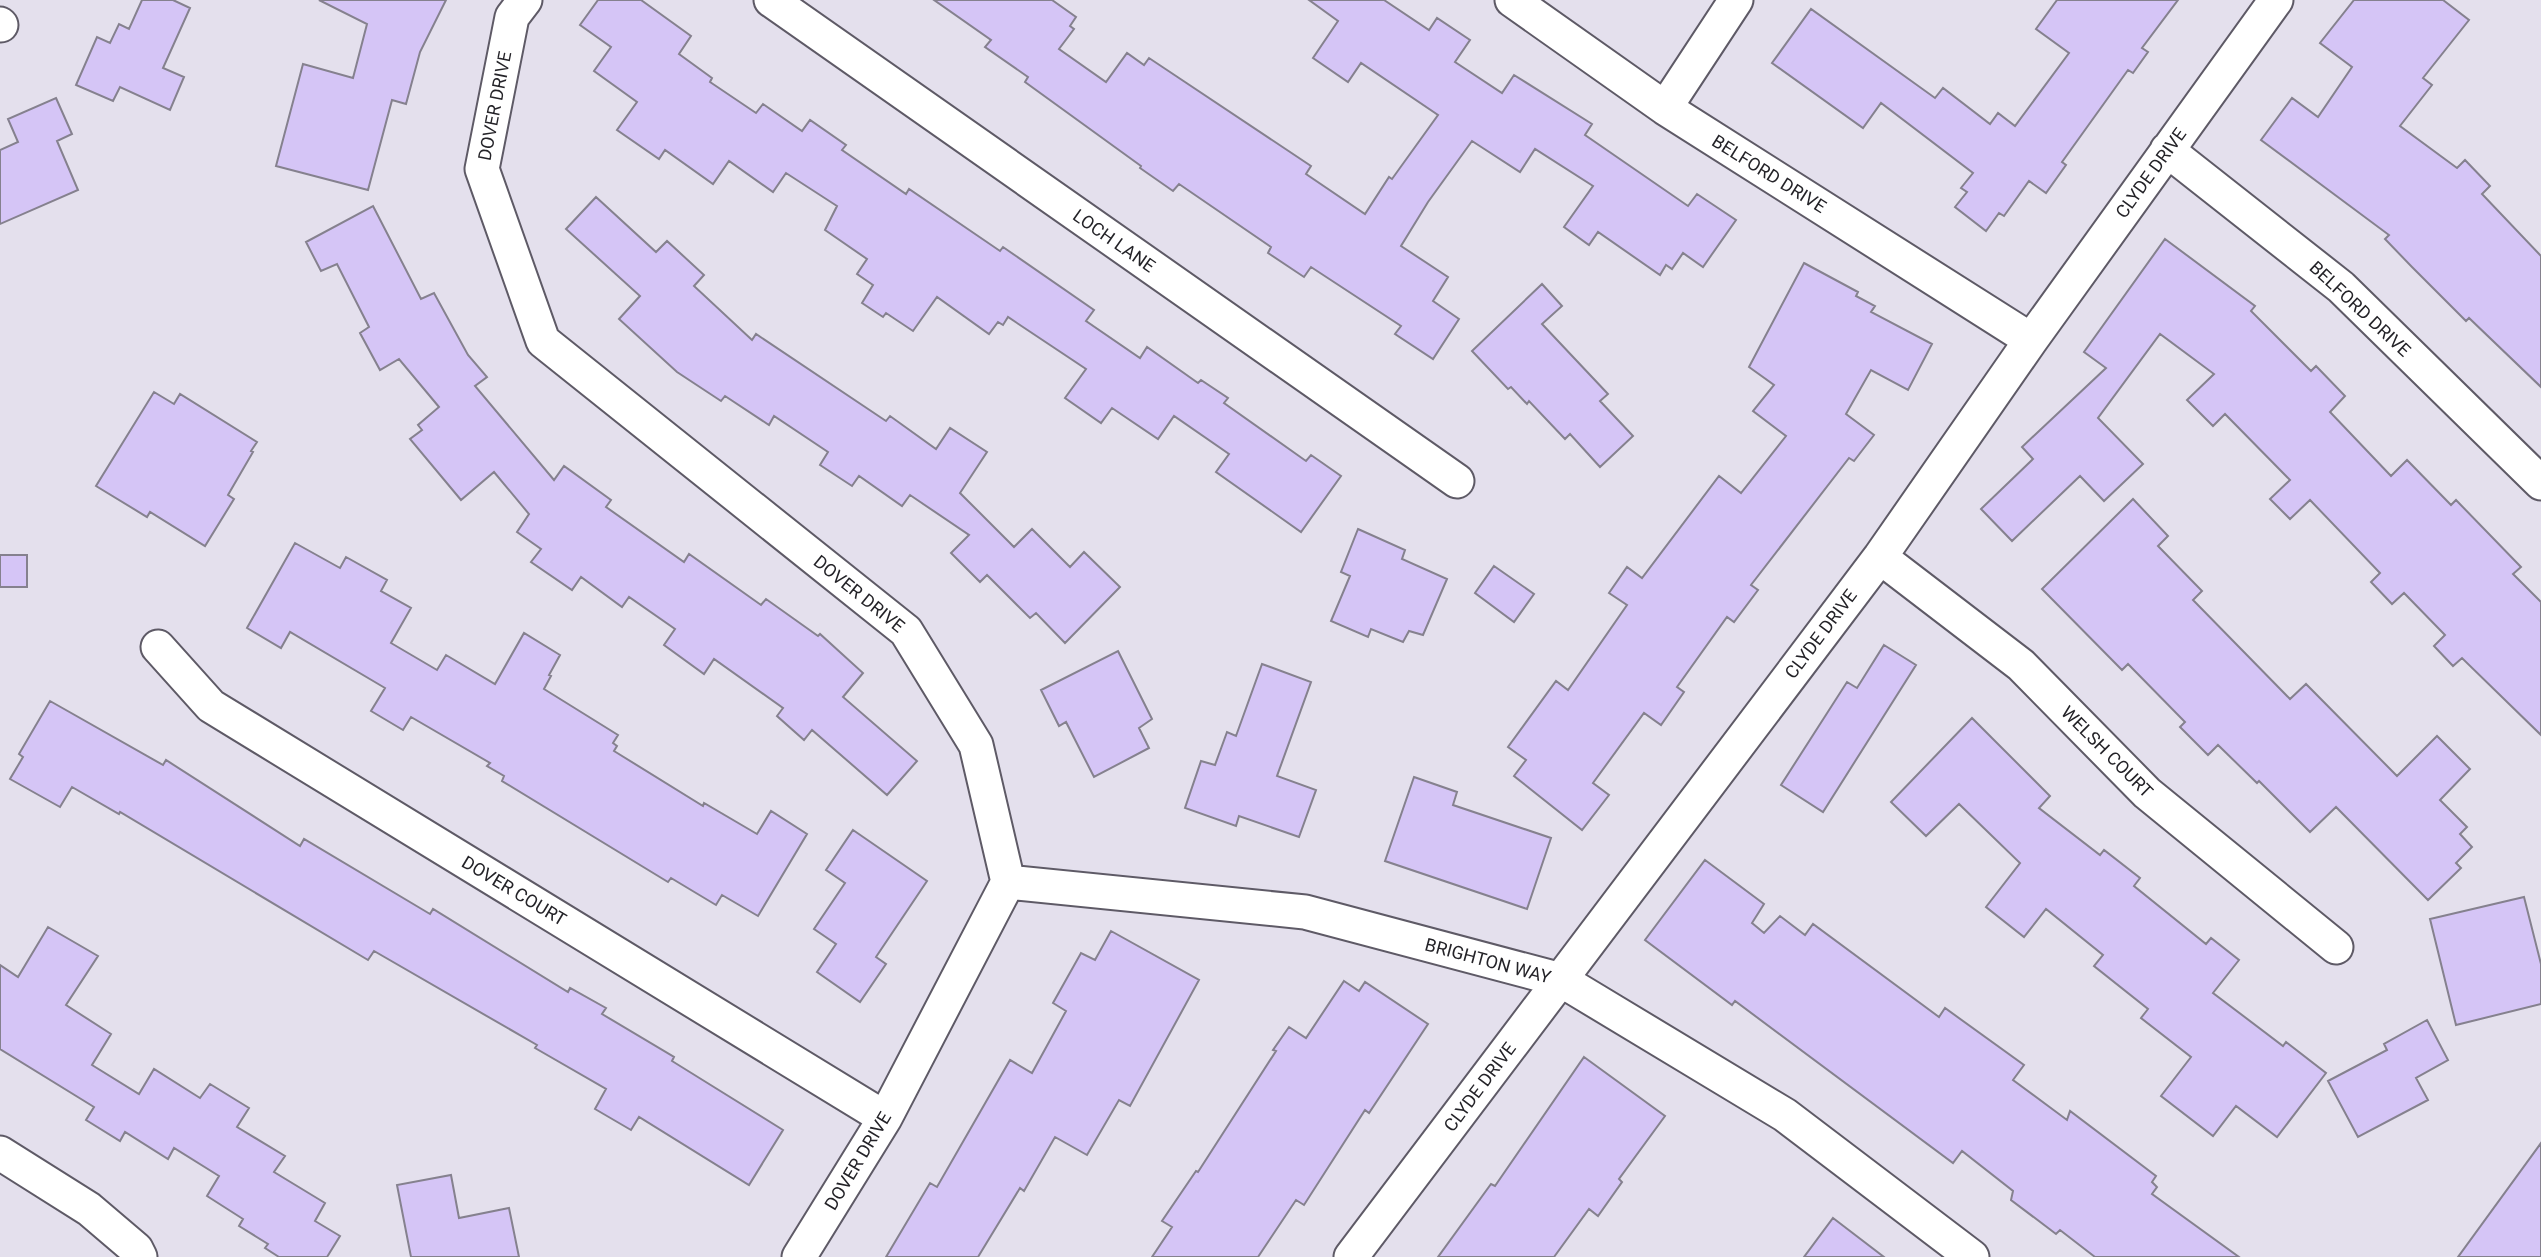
<svg xmlns="http://www.w3.org/2000/svg" width="2541" height="1257" font-family="Roboto,sans-serif">
  <style>
    .building { fill: #d5c5f6; stroke: #85818e; stroke-width: 2 }
    .lines { fill: none; stroke-linecap: round; stroke-linejoin: round }
    .minor-casing { stroke: #5e5a66; stroke-width: 37 }
    .minor { stroke: #fff; stroke-width: 33 }
    .labels { text-anchor: middle; stroke-width: 6; stroke-linejoin: round; paint-order: stroke }
    .street-label { font-size: 18px; fill: #242328; stroke: #fff }
  </style>
  <rect width="100%" height="100%" fill="#e4e0ed"/>
  <path class="building" d="M 142,0 L 173,0 L 190,8 L 163,68 L 184,77 L 170,110 L 120,87 L 113,101 L 76,85 L 97,37 L 110,43 L 119,24 L 129,29 Z
    M 319,0 L 446,0 L 420,52 L 406,104 L 392,100 L 368,190 L 276,166 L 303,64 L 353,78 L 367,24 Z
    M 598,0 L 641,0 L 691,36 L 679,54 L 712,78 L 710,82 L 756,113 L 763,104 L 802,131 L 810,120 L 846,145 L 842,150 L 906,194 L 909,189 L 1000,251 L 1003,247 L 1094,310 L 1086,321 L 1140,358 L 1147,347 L 1198,383 L 1201,380 L 1228,398 L 1224,403 L 1306,461 L 1311,455 L 1341,476 L 1301,532 L 1216,472 L 1229,454 L 1174,416 L 1158,439 L 1112,408 L 1101,423 L 1065,398 L 1086,369 L 1008,317 L 1003,325 L 998,322 L 989,334 L 937,297 L 913,331 L 886,313 L 883,317 L 862,303 L 873,285 L 857,274 L 867,259 L 825,230 L 837,206 L 786,173 L 773,192 L 729,161 L 713,184 L 665,150 L 659,159 L 617,130 L 637,102 L 594,71 L 611,47 L 580,25 Z
    M 934,0 L 1052,0 L 1076,17 L 1070,26 L 1074,29 L 1059,49 L 1106,82 L 1127,53 L 1144,65 L 1149,58 L 1311,166 L 1306,174 L 1365,214 L 1389,177 L 1392,179 L 1438,115 L 1361,63 L 1348,82 L 1313,58 L 1338,21 L 1309,0 L 1384,0 L 1429,30 L 1437,18 L 1470,40 L 1455,62 L 1502,93 L 1514,75 L 1592,124 L 1585,135 L 1688,206 L 1697,194 L 1736,220 L 1703,267 L 1683,253 L 1672,269 L 1666,265 L 1660,275 L 1598,232 L 1589,245 L 1564,227 L 1593,186 L 1535,149 L 1520,172 L 1472,141 L 1428,202 L 1401,246 L 1448,277 L 1433,301 L 1459,319 L 1433,359 L 1395,334 L 1401,326 L 1311,267 L 1304,277 L 1268,253 L 1271,247 L 1179,184 L 1173,191 L 1140,168 L 1141,166 L 1025,82 L 1028,77 L 985,47 L 991,40 Z
    M 2057,0 L 2178,0 L 2142,48 L 2148,52 L 2133,73 L 2128,70 L 2062,162 L 2066,165 L 2046,193 L 2029,181 L 2004,216 L 1999,213 L 1986,231 L 1955,207 L 1967,192 L 1961,188 L 1973,173 L 1881,103 L 1863,128 L 1772,63 L 1811,9 L 1935,98 L 1943,88 L 1990,124 L 1998,113 L 2015,126 L 2069,53 L 2036,29 Z
    M 2354,0 L 2443,0 L 2469,20 L 2423,78 L 2432,85 L 2400,126 L 2457,168 L 2465,160 L 2490,186 L 2482,194 L 2541,256 L 2541,387 L 2469,318 L 2466,321 L 2412,267 L 2385,239 L 2389,235 L 2261,140 L 2292,98 L 2318,117 L 2352,67 L 2320,43 Z
    M 56,98 L 72,134 L 57,141 L 78,190 L 0,224 L 0,150 L 18,142 L 8,119 Z
    M 596,197 L 656,252 L 667,241 L 704,275 L 694,286 L 752,340 L 756,334 L 886,421 L 890,416 L 936,449 L 950,428 L 987,452 L 960,493 L 1014,547 L 1032,529 L 1070,567 L 1084,552 L 1120,587 L 1065,643 L 1036,613 L 1030,618 L 987,575 L 980,582 L 951,553 L 969,535 L 910,495 L 902,506 L 859,476 L 852,486 L 820,465 L 828,452 L 774,416 L 769,425 L 725,396 L 721,401 L 677,372 L 619,319 L 640,296 L 566,229 Z
    M 373,206 L 421,299 L 434,293 L 468,355 L 487,377 L 475,386 L 554,480 L 564,466 L 611,500 L 606,507 L 684,562 L 689,554 L 761,605 L 766,599 L 818,636 L 820,634 L 863,673 L 843,697 L 917,761 L 887,795 L 812,730 L 804,740 L 777,716 L 783,708 L 714,659 L 704,674 L 664,645 L 675,629 L 629,597 L 622,607 L 581,577 L 572,590 L 531,562 L 541,549 L 517,532 L 529,514 L 494,472 L 461,500 L 410,439 L 422,430 L 418,425 L 439,407 L 399,359 L 380,370 L 360,333 L 369,327 L 337,264 L 321,271 L 306,242 Z
    M 2165,239 L 2255,306 L 2251,311 L 2311,371 L 2316,366 L 2345,396 L 2330,412 L 2391,476 L 2407,460 L 2451,505 L 2456,500 L 2521,567 L 2513,574 L 2541,602 L 2541,735 L 2462,658 L 2453,666 L 2434,646 L 2445,635 L 2404,593 L 2392,604 L 2371,582 L 2380,573 L 2310,500 L 2290,519 L 2270,499 L 2290,480 L 2225,414 L 2213,426 L 2187,400 L 2214,374 L 2160,334 L 2098,418 L 2143,464 L 2104,501 L 2080,476 L 2012,541 L 1981,509 L 2033,459 L 2022,447 L 2106,368 L 2084,352 Z
    M 1804,263 L 1858,292 L 1856,296 L 1875,306 L 1871,312 L 1932,344 L 1908,390 L 1871,370 L 1846,414 L 1874,435 L 1854,461 L 1849,458 L 1751,585 L 1758,590 L 1734,622 L 1727,617 L 1677,687 L 1684,692 L 1661,725 L 1644,713 L 1593,783 L 1609,795 L 1582,830 L 1514,776 L 1526,760 L 1508,747 L 1556,681 L 1568,690 L 1627,605 L 1609,593 L 1627,567 L 1642,578 L 1719,476 L 1741,493 L 1786,436 L 1753,411 L 1774,385 L 1749,367 Z
    M 1542,284 L 1562,306 L 1542,324 L 1608,394 L 1600,401 L 1633,436 L 1600,467 L 1570,434 L 1565,439 L 1529,401 L 1527,404 L 1511,387 L 1508,389 L 1472,351 Z
    M 154,392 L 174,404 L 180,394 L 257,442 L 251,451 L 253,452 L 228,495 L 234,499 L 205,546 L 150,512 L 147,517 L 96,486 Z
    M 2133,499 L 2168,536 L 2158,546 L 2202,591 L 2193,600 L 2290,699 L 2306,684 L 2397,776 L 2437,736 L 2470,769 L 2440,800 L 2467,827 L 2460,834 L 2472,847 L 2456,863 L 2461,868 L 2428,900 L 2336,807 L 2310,832 L 2259,781 L 2257,783 L 2218,745 L 2208,755 L 2180,727 L 2185,722 L 2128,664 L 2122,670 L 2042,589 Z
    M 1358,529 L 1405,550 L 1402,559 L 1447,579 L 1423,635 L 1409,631 L 1403,642 L 1371,629 L 1368,637 L 1331,621 L 1350,576 L 1341,572 Z
    M 295,543 L 340,568 L 346,557 L 387,580 L 381,591 L 411,608 L 391,643 L 437,670 L 446,655 L 495,684 L 524,633 L 560,655 L 549,675 L 551,676 L 544,689 L 618,735 L 613,743 L 617,746 L 614,751 L 703,806 L 704,803 L 757,834 L 771,811 L 807,834 L 758,916 L 722,895 L 716,905 L 671,878 L 668,882 L 502,781 L 504,776 L 487,766 L 490,763 L 411,717 L 403,730 L 371,711 L 385,688 L 290,632 L 281,648 L 247,628 Z
    M 0,555 L 27,555 L 27,587 L 0,587 Z
    M 1494,566 L 1534,594 L 1514,622 L 1475,593 Z
    M 1884,645 L 1916,665 L 1823,812 L 1781,785 L 1847,682 L 1857,688 Z
    M 1118,651 L 1152,719 L 1139,728 L 1149,748 L 1094,777 L 1066,722 L 1059,726 L 1041,690 Z
    M 1262,664 L 1311,682 L 1277,776 L 1316,790 L 1299,837 L 1239,816 L 1236,826 L 1185,808 L 1201,761 L 1215,765 L 1227,732 L 1236,736 Z
    M 50,701 L 163,765 L 166,760 L 300,846 L 304,839 L 430,914 L 433,909 L 568,992 L 570,988 L 606,1008 L 602,1014 L 674,1057 L 672,1061 L 783,1130 L 749,1185 L 639,1117 L 631,1130 L 595,1109 L 606,1089 L 535,1048 L 537,1045 L 374,951 L 368,960 L 120,812 L 119,814 L 72,787 L 60,807 L 10,779 L 23,757 L 19,754 Z
    M 1972,718 L 2050,796 L 2039,808 L 2100,855 L 2104,850 L 2140,878 L 2134,886 L 2206,944 L 2211,938 L 2239,960 L 2213,993 L 2283,1046 L 2286,1042 L 2326,1073 L 2277,1137 L 2236,1106 L 2213,1136 L 2161,1096 L 2191,1057 L 2141,1018 L 2148,1009 L 2094,966 L 2103,955 L 2046,909 L 2024,937 L 1986,907 L 2020,863 L 1959,804 L 1926,836 L 1891,802 Z
    M 1414,777 L 1457,792 L 1453,805 L 1551,838 L 1527,909 L 1385,861 Z
    M 853,830 L 927,881 L 876,957 L 886,964 L 860,1002 L 817,972 L 836,944 L 814,929 L 845,883 L 826,870 Z
    M 1705,860 L 1764,904 L 1752,923 L 1764,933 L 1780,916 L 1805,935 L 1813,924 L 1939,1017 L 1945,1008 L 2024,1065 L 2013,1080 L 2067,1120 L 2070,1111 L 2156,1176 L 2152,1182 L 2157,1187 L 2152,1194 L 2239,1257 L 2095,1257 L 2060,1230 L 2056,1234 L 2011,1200 L 2013,1191 L 1962,1151 L 1953,1163 L 1735,1001 L 1732,1005 L 1645,940 Z
    M 2524,897 L 2541,964 L 2541,1004 L 2456,1025 L 2430,919 Z
    M 48,927 L 98,956 L 66,1005 L 111,1034 L 92,1065 L 139,1094 L 154,1069 L 200,1098 L 210,1084 L 249,1108 L 237,1127 L 285,1156 L 274,1172 L 325,1203 L 315,1221 L 340,1236 L 327,1257 L 279,1257 L 265,1248 L 268,1244 L 239,1226 L 243,1219 L 207,1196 L 219,1176 L 174,1148 L 168,1159 L 125,1132 L 120,1141 L 86,1120 L 94,1107 L 0,1049 L 0,965 L 18,977 Z
    M 1111,931 L 1199,980 L 1130,1106 L 1119,1100 L 1087,1155 L 1055,1137 L 1024,1191 L 1020,1188 L 978,1257 L 886,1257 L 930,1183 L 937,1187 L 1010,1060 L 1032,1073 L 1066,1011 L 1053,1003 L 1081,953 L 1095,960 Z
    M 1344,981 L 1359,991 L 1365,982 L 1428,1024 L 1369,1113 L 1365,1110 L 1304,1205 L 1296,1200 L 1258,1257 L 1152,1257 L 1172,1227 L 1162,1221 L 1196,1171 L 1198,1172 L 1276,1051 L 1273,1050 L 1289,1027 L 1306,1038 Z
    M 2427,1020 L 2448,1060 L 2416,1078 L 2428,1100 L 2358,1137 L 2328,1081 L 2387,1050 L 2384,1044 Z
    M 1584,1057 L 1665,1116 L 1619,1179 L 1622,1182 L 1598,1216 L 1589,1209 L 1554,1257 L 1438,1257 L 1491,1184 L 1495,1186 Z
    M 2541,1143 L 2541,1257 L 2458,1257 Z
    M 451,1175 L 459,1218 L 509,1208 L 519,1257 L 411,1257 L 397,1185 Z
    M 1833,1218 L 1884,1257 L 1804,1257 Z"/>
  <g class="lines">
    <g class="minor-casing">
      <path id="minor" d="M 525,0 L 512,17 L 482,169 L 543,341 L 906,631 L 976,745 L 1008,882 L 885,1118 L 799,1257
        M 771,0 L 1457,481
        M 1512,0 L 1665,108 L 2031,340
        M 0,24 L 1,25
        M 1665,108 L 1736,0
        M 2167,150 L 2341,287 L 2541,483
        M 1880,557 L 2021,665 L 2147,793 L 2336,947
        M 158,647 L 211,706 L 885,1118
        M 1008,882 L 1305,912 L 1561,980 L 1785,1115 L 1972,1257
        M 0,1153 L 89,1209 L 136,1249 L 140,1257
        M 1351,1257 L 1880,557 L 2031,340 L 2276,0"/>
    </g>
    <use href="#minor" class="minor"/>
  </g>
  <g class="labels">
    <g class="street-label">
      <text transform="translate(495 106) rotate(-79)" y="6">DOVER DRIVE</text>
      <text transform="translate(2151 173) rotate(-54)" y="6">CLYDE DRIVE</text>
      <text transform="translate(1769 174) rotate(32)" y="6">BELFORD DRIVE</text>
      <text transform="translate(1114 241) rotate(35)" y="6">LOCH LANE</text>
      <text transform="translate(2360 309) rotate(43)" y="6">BELFORD DRIVE</text>
      <text transform="translate(859 594) rotate(39)" y="6">DOVER DRIVE</text>
      <text transform="translate(1821 634) rotate(-53)" y="6">CLYDE DRIVE</text>
      <text transform="translate(2107 752) rotate(45)" y="6">WELSH COURT</text>
      <text transform="translate(514 891) rotate(31)" y="6">DOVER COURT</text>
      <text transform="translate(1488 961) rotate(15)" y="6">BRIGHTON WAY</text>
      <text transform="translate(1480 1087) rotate(-53)" y="6">CLYDE DRIVE</text>
      <text transform="translate(858 1161) rotate(-59)" y="6">DOVER DRIVE</text>
    </g>
  </g>
</svg>
